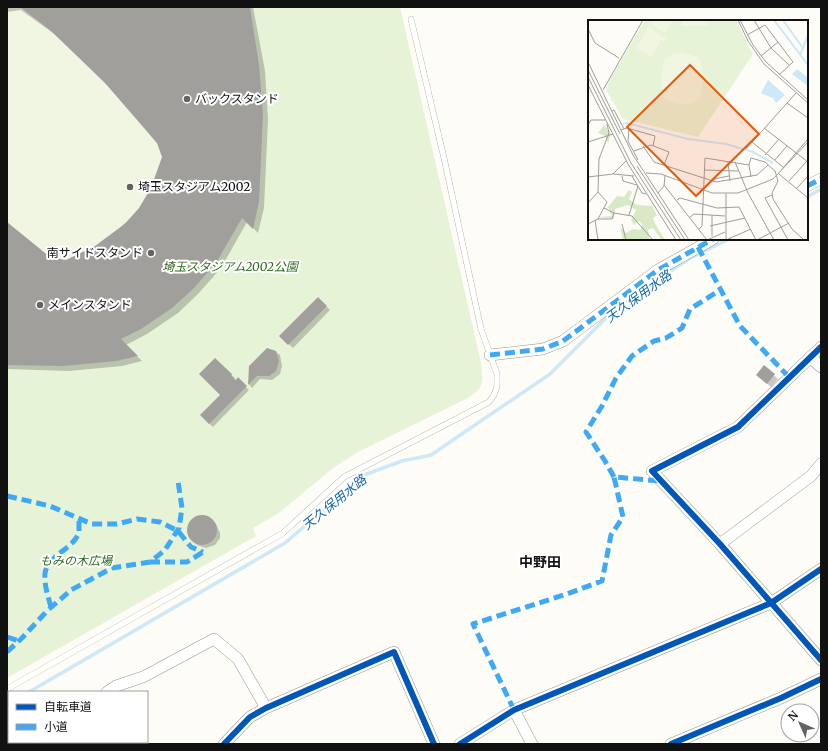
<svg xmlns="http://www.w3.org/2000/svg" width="828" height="751" font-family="Merriweather,'Noto Sans JP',serif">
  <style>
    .green { fill: #e7f3d7 }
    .pitch { fill: #f0f6e1 }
    .shadow { fill: #0003 }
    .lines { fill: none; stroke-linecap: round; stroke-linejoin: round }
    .stream { stroke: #cde8f7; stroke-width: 3.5 }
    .building { fill: #a19f9c }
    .lane-casing { stroke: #979795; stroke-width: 6 }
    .street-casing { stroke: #979795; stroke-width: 12 }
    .lane { stroke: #fffffe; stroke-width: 5.5 }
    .street { stroke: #fffffe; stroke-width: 11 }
    .quiet { stroke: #3fa9f5; stroke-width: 5; stroke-dasharray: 10 5; stroke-linecap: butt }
    .cycleway-casing { stroke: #fff; stroke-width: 8 }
    .cycleway { stroke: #0057b8; stroke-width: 6 }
    .poi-dot { fill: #646362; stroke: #fff; stroke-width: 1.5 }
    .labels { text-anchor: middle; stroke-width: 4; stroke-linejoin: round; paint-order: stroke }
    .poi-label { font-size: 12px; fill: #111; stroke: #fff; text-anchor: start }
    .park-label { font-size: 12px; font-style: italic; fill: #2f6b1f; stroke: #fff }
    .water-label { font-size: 13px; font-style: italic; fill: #1768a6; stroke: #fff }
    .quarter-label { font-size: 14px; font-weight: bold; fill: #111; stroke: #fff }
    .inset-river { fill: none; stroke: #cde8f7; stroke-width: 2 }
    .inset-road { fill: none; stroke: #9f9e9b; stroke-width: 1 }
    .view { fill: #e8590c; fill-opacity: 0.15; stroke: #e8590c; stroke-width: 2 }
    .inset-edge { fill: none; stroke: #111; stroke-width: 2 }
  </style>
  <rect width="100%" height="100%" fill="#fdfcf7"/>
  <path class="green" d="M 7,7 L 400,7 L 481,363 C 483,382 485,387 468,398 L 358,452 L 333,468 L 279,513 L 253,528 L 256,536 L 7,678 Z"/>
  <path class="pitch" d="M 7,7 L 163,7 L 172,308 L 141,329 L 113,343 L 7,341 Z"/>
  <path class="shadow" d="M 7,7 L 253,7 L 265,71 L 268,120 L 264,208 L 258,233 L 247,222 L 221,268 L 198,294 L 178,313 L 147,334 L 126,345 L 142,361 L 122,366 L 69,371 L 7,369 L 7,224 L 49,258 L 66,261 L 96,247 L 114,234 L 140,208 L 159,173 L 163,157 L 162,150 L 134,114 L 81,57 L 57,36 L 21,10 L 7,12 Z
    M 318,298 L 330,310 L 293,348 L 280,336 Z
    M 276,352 L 280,355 L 282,366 L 280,374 L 272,380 L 260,379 L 252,388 L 249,384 L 250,367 Z
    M 215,359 L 235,378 L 234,379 L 236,381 L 238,379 L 249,390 L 213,427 L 201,415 L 222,395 Z
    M 764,366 L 778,379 L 771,387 L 761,378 Z
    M 203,516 L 216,524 L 220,533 L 220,538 L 215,545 L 206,548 L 197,545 L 193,541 L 190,537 L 188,527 L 194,519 Z"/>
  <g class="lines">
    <path class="stream" d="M 807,197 L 821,189
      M 29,692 L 285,543 L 364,475 L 402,461 L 431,455 L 550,374 L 614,310 L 690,258 L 729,239
      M 7,704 L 9,703"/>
  </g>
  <path class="building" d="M 20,7 L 250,7 L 259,65 L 263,114 L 259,202 L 253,229 L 242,218 L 216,263 L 193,289 L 172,308 L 141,329 L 121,339 L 138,356 L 116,361 L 63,366 L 7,365 L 7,222 L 50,257 L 66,260 L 95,246 L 126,223 L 139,208 L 151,188 L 162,157 L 157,143 L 105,83 L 50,30 Z
    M 318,297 L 327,306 L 288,345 L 279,336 Z
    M 267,348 L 276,351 L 279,361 L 276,371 L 269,376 L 257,376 L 248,385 L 249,366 Z
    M 215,358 L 232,374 L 231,376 L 236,380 L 238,377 L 247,386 L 209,424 L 200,415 L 220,395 L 199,374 Z
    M 764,365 L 775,374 L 767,384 L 756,375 Z
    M187 530a15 15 0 1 1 30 0a15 15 0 1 1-30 0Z"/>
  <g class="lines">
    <g class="lane-casing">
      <path id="lane" d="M 7,689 L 283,533 L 344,477 L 489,402 L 494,395 L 497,386 L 497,374 L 481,329 L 444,158 L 411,19"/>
    </g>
    <g class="street-casing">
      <path id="street" d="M 807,186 L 821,179
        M 821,347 L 738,427 L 652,471 L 720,544 L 821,660
        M 490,355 L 543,349 L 563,341 L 658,270 L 713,239
        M 810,357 L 821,367
        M 720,544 L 811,476 L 821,464
        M 107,692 L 116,686 L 143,677 L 214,639 L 238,659 L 266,708
        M 514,710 L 532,744
        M 30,744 L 35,742
        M 224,744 L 250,717 L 266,708 L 394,652 L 434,744
        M 460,744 L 514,710 L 771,603 L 821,569
        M 671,744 L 781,698 L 821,679"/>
    </g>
    <use href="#lane" class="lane"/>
    <use href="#street" class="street"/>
    <path class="quiet" d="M 807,186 L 821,179
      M 698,247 L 740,326 L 789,377
      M 490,355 L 543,349 L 563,341 L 658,270 L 713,239
      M 614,477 L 605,461 L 586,432 L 602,406 L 616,378 L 632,356 L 654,341 L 666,338 L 682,328 L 690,309 L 720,290
      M 7,496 L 50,506 L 92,524 L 117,524 L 137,519 L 160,522 L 178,531 L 191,547 L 203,552
      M 150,562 L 187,562 L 203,552
      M 51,607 C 48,596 44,585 45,573 C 48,555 74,549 79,532 C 79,528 79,523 79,519
      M 7,637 L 19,641
      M 7,652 L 22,638 L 47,611 L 71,590 L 112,568 L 150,562 L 165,550 L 179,528 L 182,508 L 178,481
      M 514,710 L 473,624 L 567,594 L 602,581 L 611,535 L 623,517 L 614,477 L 661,481"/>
    <g class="cycleway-casing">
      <path id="cycleway" d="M 821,347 L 738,427 L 652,471 L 720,544 L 821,660
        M 224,744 L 250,717 L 266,708 L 394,652 L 434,744
        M 460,744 L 514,710 L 771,603 L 821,569
        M 671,744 L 781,698 L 821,679"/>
    </g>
    <use href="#cycleway" class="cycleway"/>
  </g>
  <g class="poi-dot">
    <circle cx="187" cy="99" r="4"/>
    <circle cx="130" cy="187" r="4"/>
    <circle cx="151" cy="253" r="4"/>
    <circle cx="40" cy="305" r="4"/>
  </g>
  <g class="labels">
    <g class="poi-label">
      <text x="195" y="103">バックスタンド</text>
      <text x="138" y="191">埼玉スタジアム2002</text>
      <text x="143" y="257" text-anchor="end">南サイドスタンド</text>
      <text x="48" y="309">メインスタンド</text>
    </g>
    <g class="park-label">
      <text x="230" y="271">埼玉スタジアム2002公園</text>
      <text x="76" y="565">もみの木広場</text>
    </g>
    <g class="water-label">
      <text transform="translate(638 296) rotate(-36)" y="5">天久保用水路</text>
      <text transform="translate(334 502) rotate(-39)" y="5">天久保用水路</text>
    </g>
    <g class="quarter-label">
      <text x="540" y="567">中野田</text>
    </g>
  </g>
  <g transform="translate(588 20)">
    <rect width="220" height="220" fill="#fdfcf7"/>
    <path d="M 57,0 L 148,0 L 165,34 L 110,117 L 35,99 L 18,70 L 21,61 Z" fill="#e7f3d7"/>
    <path d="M 16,105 L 23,114 L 20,123 L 17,116 L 10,113 ZM 41,170 L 44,172 L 41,179 L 44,181 L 49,185 L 64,186 L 69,195 L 65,198 L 67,204 L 77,220 L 74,220 L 65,208 L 60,210 L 62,220 L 35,220 L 32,207 L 38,213 L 45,209 L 53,210 L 54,204 L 51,201 L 46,205 L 43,200 L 48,190 L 40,185 L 27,189 L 26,199 L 10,197 L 24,196 L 20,187 L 29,176 L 36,177 Z" fill="#d8eac5"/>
    <path d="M 65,0 L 85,0 L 77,13 L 63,4 ZM 94,0 L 119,0 L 119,6 L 94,6 ZM 61,6 L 75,17 L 80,17 L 77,22 L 73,20 L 63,37 L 48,28 ZM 94,32 L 109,37 L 113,42 L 115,55 L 113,76 L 106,83 L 94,85 L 79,81 L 75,77 L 73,58 L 76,40 L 84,34 Z" fill="#f0f6e1"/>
    <path d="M 209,49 L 220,58 L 220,66 L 204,54 ZM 180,60 L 197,75 L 188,83 L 185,78 L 173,73 Z" fill="#cde8f7"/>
    <path class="inset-river" d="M 186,0 L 220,45M 195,0 L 215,28 L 212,35M 215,28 L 220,15M 35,104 L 39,103 L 100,119 L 138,124 L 165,132 L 185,143"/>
    <path class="inset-road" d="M 150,0 L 160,21 L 176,44 L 220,83M 152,0 L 165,25 L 178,42 L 220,80M 166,0 L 183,28 L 201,45M 0,9 L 7,23 L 31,38M 159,15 L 177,5 L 205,42 L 191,55M 173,36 L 190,22M 0,42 L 45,135 L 101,220M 0,50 L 32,114M 0,57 L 43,143 L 93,220M 0,65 L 40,144 L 88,220M 15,70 L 55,0M 199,83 L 220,98M 24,91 L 26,90 L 36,109M 0,105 L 3,100 L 17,100M 176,108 L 220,142M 41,109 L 40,121 L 50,140M 33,110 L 39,108 L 67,116 L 65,126M 0,122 L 25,114M 164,122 L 195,147M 55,126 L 66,142 L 128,162 L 169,155 L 180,145M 158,129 L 208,73M 46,131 L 63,125 L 81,132 L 76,145M 177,135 L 191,119M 187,140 L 199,126M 140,142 L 142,161M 147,142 L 160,173 L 186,220M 161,145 L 163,138 L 177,142 L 187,151 L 190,161 L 184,173 L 185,179 L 204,209 L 216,220M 49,146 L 97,220M 194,149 L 220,119M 117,150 L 150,151M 58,153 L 73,154 L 124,173 L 150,173 L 185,159 L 220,122M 25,154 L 38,141M 191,154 L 220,178M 34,156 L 35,161 L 49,165M 44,156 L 54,173 L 58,174M 0,157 L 25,154 L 46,156M 126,161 L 126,159 L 141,156M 201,161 L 219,141M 76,165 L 119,220M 209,168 L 220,156M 10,172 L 19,182 L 10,199M 70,173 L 76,166 L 77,156M 138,174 L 138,220M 184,175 L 177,178 L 200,220M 89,180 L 92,178 L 129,188 L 151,187 L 168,220M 0,183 L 10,172 L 11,139 L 21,113 L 19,104M 16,188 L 26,193 L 44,196 L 65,220M 41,195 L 50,166M 124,195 L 124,216M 102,197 L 106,194 L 137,196M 7,200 L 10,220M 0,204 L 10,199 L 24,199 L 26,193M 34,204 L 38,220M 122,206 L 157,198M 111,209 L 114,206 L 117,138 L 161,145 L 163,157M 119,220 L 137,212M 138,220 L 163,209M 169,220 L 201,203"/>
    <path class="view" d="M 102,45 L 171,114 L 108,176 L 39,107 Z"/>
    <rect width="220" height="220" class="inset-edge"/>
  </g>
  <rect width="828" height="751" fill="none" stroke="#111111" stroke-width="16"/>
  <rect x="8" y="691" width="140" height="52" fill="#ffffff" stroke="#a0a0a0"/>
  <rect x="16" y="704" width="20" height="6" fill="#0057b8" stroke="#a0a0a0"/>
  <text x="44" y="711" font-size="12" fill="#111111">自転車道</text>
  <rect x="16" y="724" width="20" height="6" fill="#3fa9f5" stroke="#a0a0a0"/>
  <text x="44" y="731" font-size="12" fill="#111111">小道</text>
  <g transform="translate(800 723) rotate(315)"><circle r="19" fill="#ffffff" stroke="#a0a0a0"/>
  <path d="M0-3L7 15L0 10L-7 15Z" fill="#646362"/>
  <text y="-6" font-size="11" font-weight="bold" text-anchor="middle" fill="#111111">N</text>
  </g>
</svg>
